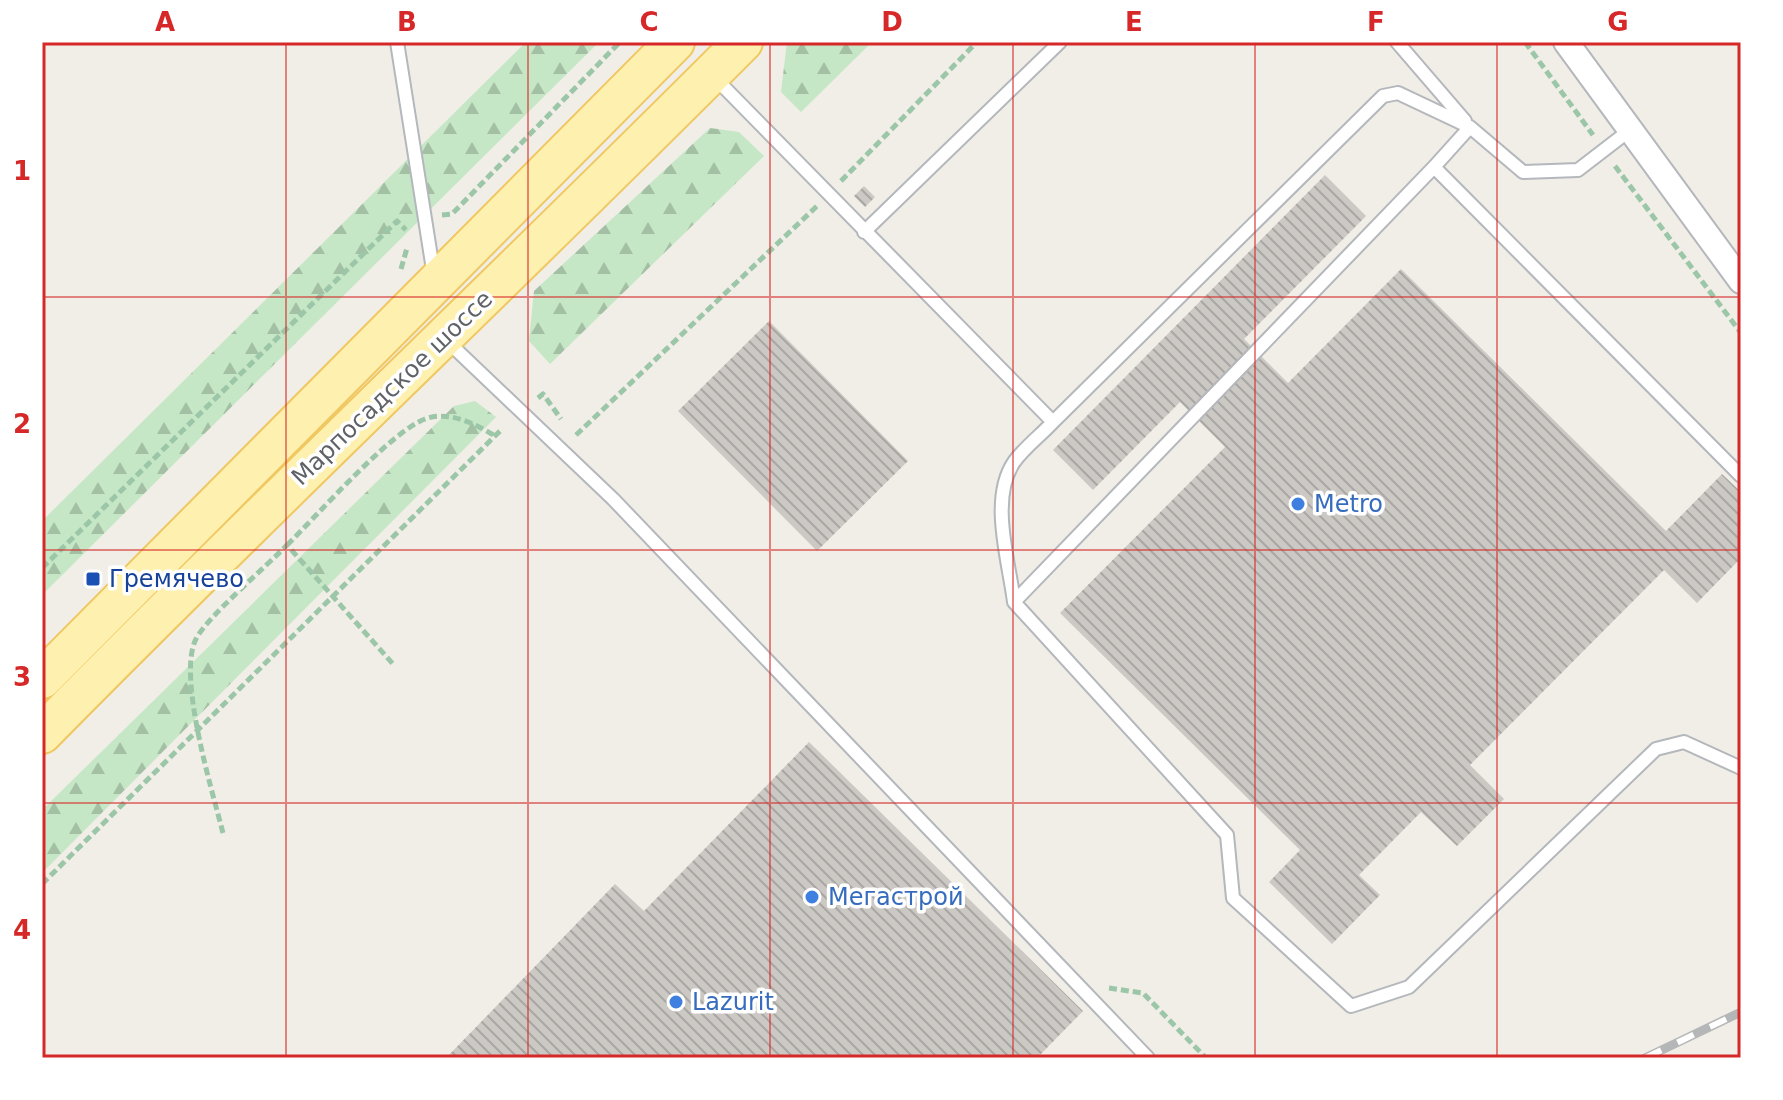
<svg xmlns="http://www.w3.org/2000/svg" width="1783" height="1100" font-family="'DejaVu Sans',sans-serif">
  <style>
    .forest { fill: url(#forest-firs) }
    .building { fill: url(#building-back-hatch) }
    .lines { fill: none; stroke-linecap: round; stroke-linejoin: round }
    .service-casing { stroke: #b4b7bb; stroke-width: 16 }
    .minor-casing { stroke: #b4b7bb; stroke-width: 28 }
    .primary-casing { stroke: #f0c761; stroke-width: 42 }
    .path { stroke: #9cc6a8; stroke-width: 5; stroke-dasharray: 8 4; stroke-linecap: butt }
    .service { stroke: #fff; stroke-width: 12 }
    .minor { stroke: #fff; stroke-width: 24 }
    .primary { stroke: #fef1af; stroke-width: 38 }
    .rail-casing { stroke: #b5b6b7; stroke-width: 9 }
    .rail { stroke: #fff; stroke-width: 6; stroke-dasharray: 18; stroke-linecap: butt }
    .grid { fill: none; stroke: #d62828; stroke-width: 2; stroke-opacity: 0.55 }
    .shop-dot { fill: #3f7fe0; stroke: #fff; stroke-width: 3 }
    .transit-dot { fill: #1a4fb4; stroke: #fff; stroke-width: 3 }
    .labels { text-anchor: middle; stroke-width: 7; stroke-linejoin: round; paint-order: stroke }
    .street-label { font-size: 24px; fill: #5f6267; stroke: #fff }
    .shop-label { font-size: 24px; fill: #366cbe; stroke: #fff; text-anchor: start }
    .transit-label { font-size: 24px; fill: #164399; stroke: #fff; text-anchor: start }
    .neatline { fill: none; stroke: #d62828; stroke-width: 3 }
    .grid-label { font-size: 26px; text-anchor: middle; font-weight: bold; fill: #d62828 }
  </style>
  <defs>
    <pattern id="forest-firs" width="22" height="20" patternUnits="userSpaceOnUse" patternTransform="scale(2)"><rect width="22" height="20" fill="#c5e7c5"/><path d="M5 1l3.5 6h-7zM16 11l3.5 6h-7z" fill="#a3bfa4"/></pattern>
    <pattern id="building-back-hatch" width="6" height="6" patternUnits="userSpaceOnUse" patternTransform="scale(2)"><rect width="6" height="6" fill="#ccc9c4"/><path d="M-1 5l2 2M0 0l6 6M5-1l2 2" fill="none" stroke="#a9a7a3"/></pattern>
  </defs>
  <rect width="100%" height="100%" fill="#f0eee7"/>
  <path class="forest" d="M 526,42 L 599,42 L 42,595 L 42,521 Z
    M 787,42 L 872,42 L 801,112 L 781,92 Z
    M 710,128 L 739,132 L 764,156 L 550,364 L 529,341 L 534,291 Z
    M 475,401 L 496,417 L 42,873 L 42,810 L 454,406 Z"/>
  <path class="building" d="M 1325,175 L 1366,216 L 1244,339 L 1288,383 L 1401,269 L 1666,531 L 1722,474 L 1741,492 L 1741,558 L 1697,603 L 1664,570 L 1470,765 L 1504,799 L 1457,846 L 1421,812 L 1359,875 L 1380,895 L 1332,944 L 1269,882 L 1300,850 L 1060,613 L 1225,447 L 1180,402 L 1093,490 L 1053,450 Z
    M 864,186 L 875,197 L 865,207 L 854,196 Z
    M 769,321 L 908,461 L 817,551 L 678,411 Z
    M 809,742 L 1083,1011 L 1037,1058 L 446,1058 L 615,884 L 644,911 Z"/>
  <g class="lines">
    <g class="service-casing">
      <path id="service" d="M 397,42 L 434,276
        M 1397,42 L 1465,121
        M 715,78 L 1053,422 L 1383,96 L 1398,93 L 1470,127
        M 1630,130 L 1578,170 L 1523,172 L 1470,127 L 1434,167 L 1741,476
        M 1434,167 L 1014,602 L 1227,835 L 1233,898 L 1351,1006 L 1409,987 L 1656,749 L 1684,742 L 1741,768
        M 864,232 L 1060,42
        M 446,340 L 613,499 L 1148,1058
        M 1014,602 C 1009,561 989,499 1014,462 C 1024,448 1041,435 1053,422"/>
    </g>
    <g class="minor-casing">
      <path id="minor" d="M 1566,42 L 1741,281"/>
    </g>
    <g class="primary-casing">
      <path id="primary" d="M 42,679 L 675,42
        M 42,734 C 272,500 511,275 743,42"/>
    </g>
    <path class="path" d="M 1525,42 L 1593,135
      M 1615,166 L 1741,333
      M 841,181 L 977,42
      M 442,215 L 452,214 L 620,42
      M 401,269 L 407,248
      M 538,398 L 543,394 L 561,419
      M 576,435 L 817,206
      M 287,545 C 317,516 390,432 425,419 C 448,410 476,424 495,436
      M 42,568 L 397,221 L 406,230
      M 223,833 C 212,790 177,676 196,639 C 207,617 267,566 287,545 L 393,664
      M 42,884 L 500,431
      M 1109,988 L 1143,993 L 1206,1058"/>
    <use href="#service" class="service"/>
    <use href="#minor" class="minor"/>
    <use href="#primary" class="primary"/>
    <g class="rail-casing">
      <path id="rail" d="M 1645,1058 L 1741,1012"/>
    </g>
    <use href="#rail" class="rail"/>
  </g>
  <path class="grid" d="M 286,42 L 286,1058M 528,42 L 528,1058M 770,42 L 770,1058M 1013,42 L 1013,1058M 1255,42 L 1255,1058M 1497,42 L 1497,1058M 42,297 L 1741,297M 42,550 L 1741,550M 42,803 L 1741,803"/>
  <g class="shop-dot">
    <circle cx="1298" cy="504" r="8"/>
    <circle cx="812" cy="897" r="8"/>
    <circle cx="676" cy="1002" r="8"/>
  </g>
  <rect class="transit-dot" x="85" y="571" width="16" height="16" rx="4"/>
  <g class="labels">
    <g class="street-label">
      <text transform="translate(392 388) rotate(-44)" y="8">Марпосадское шоссе</text>
    </g>
    <g class="shop-label">
      <text x="1314" y="512">Metro</text>
      <text x="828" y="905">Мегастрой</text>
      <text x="692" y="1010">Lazurit</text>
    </g>
    <g class="transit-label">
      <text x="109" y="587">Гремячево</text>
    </g>
  </g>
  <rect width="1783" height="1100" fill="none" stroke="#ffffff" stroke-width="88"/>
  <rect x="44" y="44" width="1695" height="1012" class="neatline"/>
  <g class="grid-label">
    <text x="165" y="31">A</text>
    <text x="407" y="31">B</text>
    <text x="649" y="31">C</text>
    <text x="892" y="31">D</text>
    <text x="1134" y="31">E</text>
    <text x="1376" y="31">F</text>
    <text x="1618" y="31">G</text>
    <text x="22" y="180">1</text>
    <text x="22" y="433">2</text>
    <text x="22" y="686">3</text>
    <text x="22" y="939">4</text>
  </g>
</svg>
